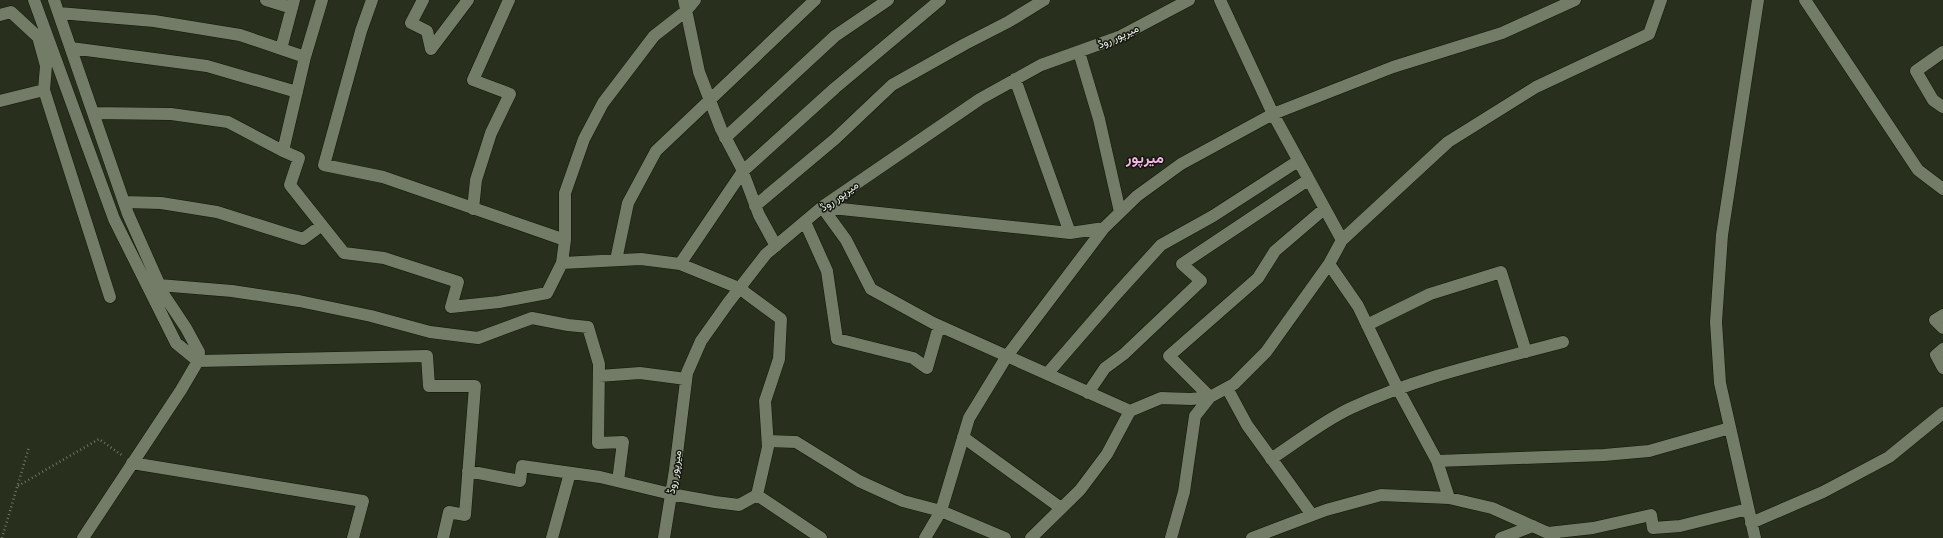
<svg xmlns="http://www.w3.org/2000/svg" width="1943" height="538" font-family="'Noto Serif',Vazirmatn,serif">
  <style>
    .lines { fill: none; stroke-linecap: round; stroke-linejoin: round }
    .minor-casing { stroke: #111807; stroke-width: 13 }
    .path { stroke: #6f7665; stroke-width: 2.5; stroke-dasharray: 1 3; stroke-linecap: butt }
    .minor { stroke: #727c67; stroke-width: 12 }
    .labels { text-anchor: middle; stroke-width: 3; stroke-linejoin: round; paint-order: stroke }
    .street-label { font-size: 11px; fill: #eff5e9; stroke: #13160e }
    .district-label { font-size: 15px; font-weight: bold; fill: #f6b3e3; stroke: #13160e }
  </style>
  <rect width="100%" height="100%" fill="#28301d"/>
  <g class="lines">
    <g class="minor-casing">
      <path id="minor" d="M 34,0 L 114,219 L 176,343 L 198,361 L 427,356 L 429,386 L 475,386 L 465,515 L 449,512 L 443,538
        M 54,0 L 128,214 L 164,295 L 186,328 L 199,352 L 198,361 L 181,390 L 83,538
        M 266,0 L 292,8
        M 322,0 L 305,57 L 283,151 L 299,158 L 290,185 L 344,253 L 384,258 L 458,282 L 451,307 L 499,302 L 547,293 L 562,263 L 641,259 L 680,264 L 739,288 L 781,319 L 779,359 L 765,401 L 768,447 L 757,495
        M 372,0 L 361,31 L 324,165 L 383,177 L 565,240 L 562,263
        M 423,0 L 411,23 L 427,31 L 431,49
        M 684,0 L 699,72 L 721,129 L 741,167 L 759,215 L 776,246
        M 1220,0 L 1273,114 L 1342,240
        M 1805,0 L 1918,170 L 1943,189
        M 59,13 L 154,21 L 240,35 L 305,57
        M 0,15 L 11,12 L 38,37 L 46,66 L 44,90 L 0,101
        M 71,48 L 207,66 L 297,92
        M 281,49 L 294,0
        M 431,49 L 468,0
        M 1079,52 L 1099,119 L 1120,212
        M 1943,52 L 1916,71 L 1933,100 L 1943,107
        M 1015,79 L 1070,233
        M 44,90 L 110,297
        M 93,113 L 171,114 L 228,122 L 283,151
        M 725,138 L 835,36 L 888,0
        M 124,202 L 161,203 L 217,212 L 303,239 L 322,225
        M 755,206 L 835,139 L 892,85 L 965,44 L 1008,22 L 1044,0
        M 822,207 L 1070,233 L 1104,228 L 1137,196 L 1181,164 L 1273,114 L 1393,67 L 1502,33 L 1575,0
        M 822,207 L 846,240 L 871,289 L 933,323 L 1130,411
        M 473,209 L 476,180 L 491,133 L 510,94 L 473,80 L 509,0
        M 805,222 L 827,271 L 837,339 L 913,358 L 927,368 L 939,326
        M 565,240 L 565,193 L 584,139 L 603,103 L 654,36 L 686,11 L 695,0
        M 616,260 L 628,203 L 656,151 L 815,0
        M 680,264 L 743,171 L 835,88 L 940,0
        M 1329,264 L 1358,306 L 1398,389 L 1437,461 L 1449,498
        M 159,285 L 232,291 L 299,301 L 371,316 L 430,332 L 478,338 L 532,318 L 568,325 L 588,327 L 599,364 L 598,443 L 623,442 L 618,481
        M 1943,315 L 1935,320 L 1943,328
        M 1367,325 L 1430,294 L 1501,272 L 1526,352
        M 1943,349 L 1936,355 L 1943,368
        M 1047,374 L 1112,299 L 1161,245 L 1213,216 L 1298,161
        M 599,376 L 640,373 L 686,379
        M 1227,388 L 1247,425 L 1312,515
        M 1088,393 L 1105,368 L 1124,354 L 1201,281 L 1182,264 L 1308,180
        M 963,437 L 1061,508
        M 768,441 L 796,442 L 859,481 L 903,501 L 941,511 L 1005,538
        M 1271,459 C 1297,442 1323,421 1351,408 C 1418,377 1492,361 1563,342
        M 1437,461 L 1604,455 L 1649,451 L 1730,428
        M 132,463 L 363,501 L 353,538
        M 468,471 L 520,481 L 522,466 L 600,477 L 671,494 L 715,502 L 739,505 L 757,495 L 821,538
        M 1751,523 L 1823,492 L 1889,457 L 1943,413
        M 1548,533 L 1593,528 L 1651,515 L 1653,528 L 1680,526 L 1748,509
        M 552,538 L 570,473
        M 664,538 L 675,470 L 687,373 L 701,341 L 728,303 L 766,254 L 822,207 L 980,99 L 1041,65 L 1119,37 L 1189,0
        M 925,538 L 941,511 L 969,418 L 1007,356 L 1104,228
        M 1031,538 L 1080,490 L 1107,454 L 1130,411 L 1161,398 L 1191,399 L 1210,397 L 1234,384 L 1266,352 L 1329,264 L 1342,240 L 1448,142 L 1536,87 L 1649,34 L 1661,0
        M 1171,538 L 1184,492 L 1195,416 L 1210,397 L 1169,356 L 1258,278 L 1275,251 L 1324,209
        M 1252,538 L 1326,510 L 1381,495 L 1449,498 L 1492,508 L 1548,533 L 1554,538
        M 1501,538 L 1533,526
        M 1755,538 L 1720,383 L 1716,322 L 1722,235 L 1758,0"/>
    </g>
    <path class="path" d="M 18,486 L 99,439 L 123,456
      M 2,538 L 29,447"/>
    <use href="#minor" class="minor"/>
  </g>
  <g class="labels">
    <g class="street-label">
      <text transform="translate(1118 36) rotate(-24)" y="4">میرپور روڈ</text>
      <text transform="translate(839 196) rotate(-35)" y="4">میرپور روڈ</text>
      <text transform="translate(674 472) rotate(-81)" y="4">میرپور روڈ</text>
    </g>
    <g class="district-label">
      <text x="1145" y="163">میرپور</text>
    </g>
  </g>
</svg>
